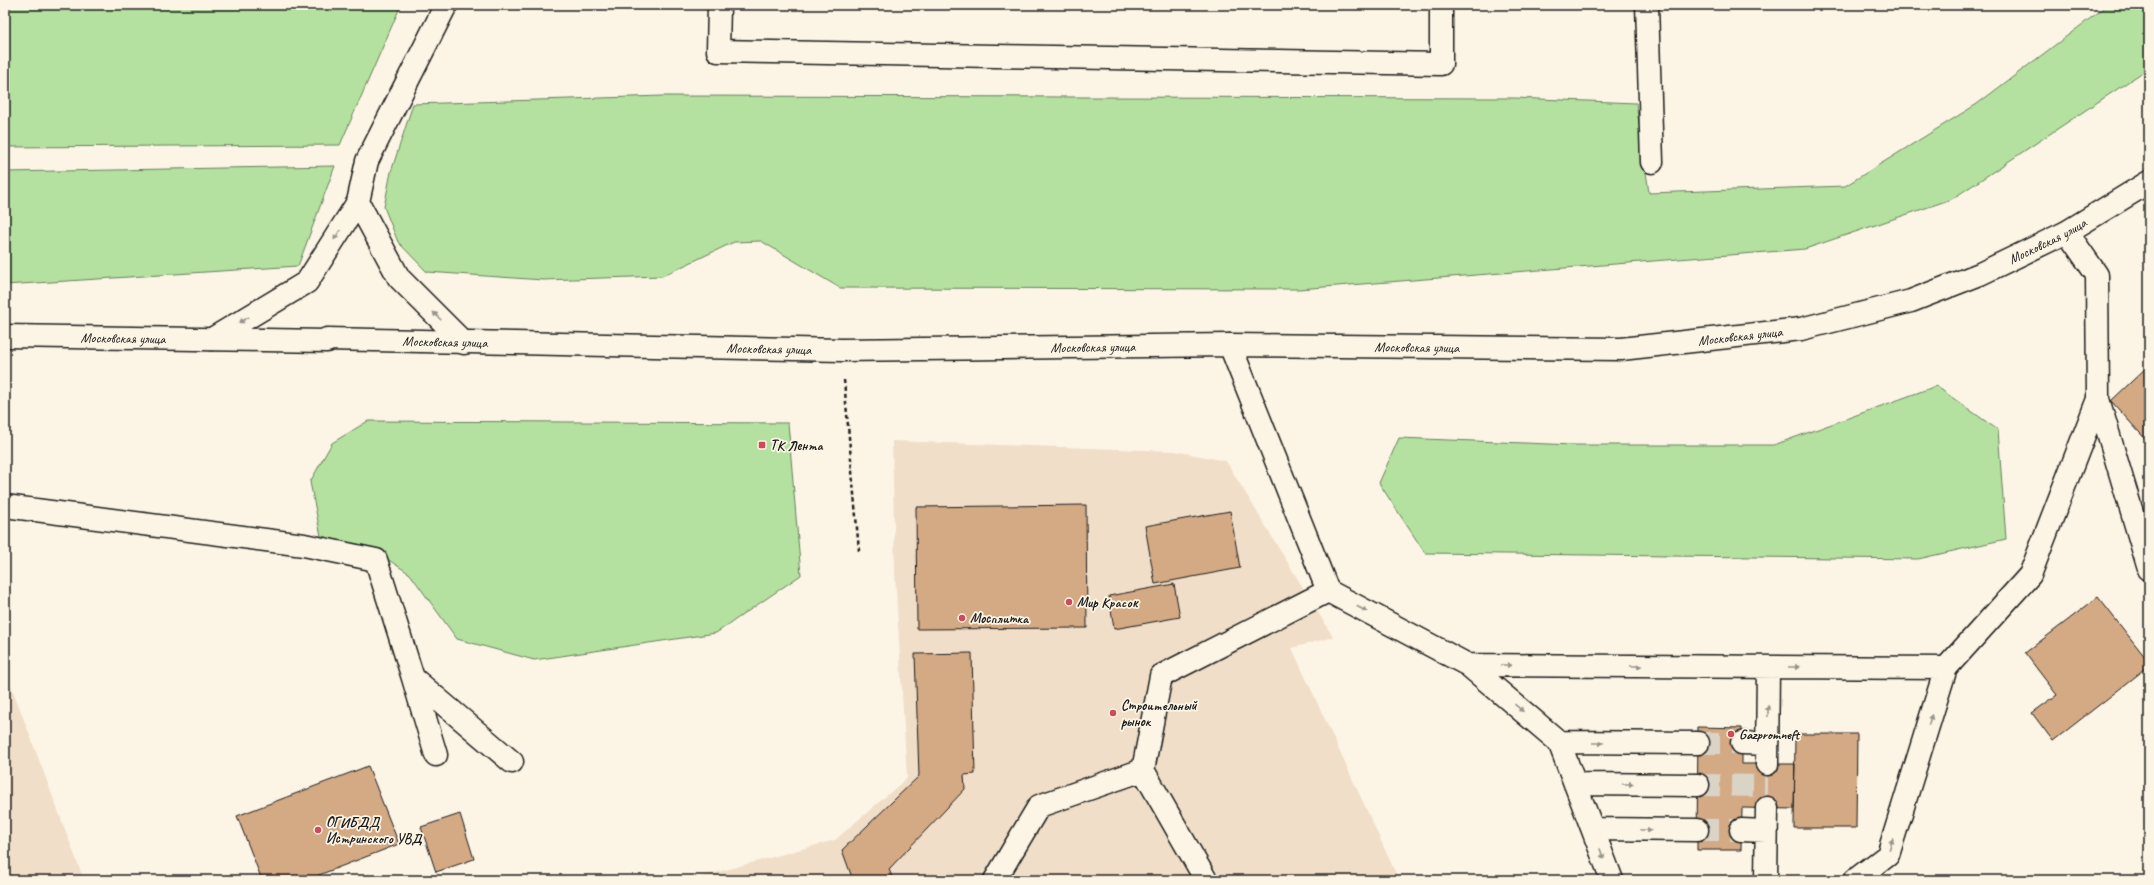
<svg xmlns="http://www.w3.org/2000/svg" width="2154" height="885" font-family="Caveat,sans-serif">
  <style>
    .built { fill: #f0dec8 }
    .green { fill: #b4e19f; stroke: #687e5e }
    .building { fill: #d4aa85; stroke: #1c1c1c }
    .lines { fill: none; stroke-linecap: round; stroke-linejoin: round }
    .minor-tunnel { stroke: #dad4c7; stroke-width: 22; stroke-dasharray: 22 11; stroke-linecap: butt }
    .minor-casing { stroke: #1c1c1c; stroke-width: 25 }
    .major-casing { stroke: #1c1c1c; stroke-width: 25 }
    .path { stroke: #1c1c1c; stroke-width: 2.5; stroke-dasharray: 4 3; stroke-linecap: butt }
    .minor { stroke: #fcf5e5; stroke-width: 22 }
    .major { stroke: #fcf5e5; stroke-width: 22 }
    .oneway { fill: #97938b }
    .poi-dot { fill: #d1495b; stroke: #fcf5e5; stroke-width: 1.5 }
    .labels { text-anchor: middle; stroke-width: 3.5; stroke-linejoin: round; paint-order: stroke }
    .street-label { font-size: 14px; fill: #1c1c1c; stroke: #fcf5e5 }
    .poi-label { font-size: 14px; font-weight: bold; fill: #1c1c1c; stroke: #fcf5e5; text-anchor: start }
  </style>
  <rect width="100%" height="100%" fill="#fcf5e5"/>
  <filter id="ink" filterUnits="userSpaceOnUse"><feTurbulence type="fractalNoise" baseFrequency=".025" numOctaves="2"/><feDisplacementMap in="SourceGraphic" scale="8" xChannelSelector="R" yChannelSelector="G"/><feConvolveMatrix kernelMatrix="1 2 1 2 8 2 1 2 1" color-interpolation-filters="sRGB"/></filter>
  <g filter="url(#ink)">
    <path class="built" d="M 892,441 L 1175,451 L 1226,461 L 1333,637 L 1292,648 L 1399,880 L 689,880 L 835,840 L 907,778 L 895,573 Z
      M 5,669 L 84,880 L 5,880 Z"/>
    <path class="green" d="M 5,5 L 401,5 L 340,145 L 5,147 Z
      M 2108,5 L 2149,5 L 2149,68 L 1952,199 L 1805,249 L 1299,289 L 840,288 L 761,241 L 734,242 L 662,276 L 543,280 L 427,272 L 398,242 L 384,207 L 391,172 L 413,104 L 663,96 L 1514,98 L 1636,103 L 1649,193 L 1845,186 L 1977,104 Z
      M 335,166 L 298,266 L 5,285 L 5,172 Z
      M 1936,386 L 1998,430 L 2006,539 L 1918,559 L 1425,553 L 1379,483 L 1399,438 L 1574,445 L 1774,445 Z
      M 368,421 L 788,423 L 801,575 L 716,633 L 534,660 L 457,639 L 410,574 L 384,557 L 323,546 L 310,482 L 332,443 Z"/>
    <path class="building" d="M 2149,365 L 2149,443 L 2111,401 Z
      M 1086,505 L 1087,628 L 917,629 L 916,507 Z
      M 1230,511 L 1240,568 L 1155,584 L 1145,526 Z
      M 1174,584 L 1180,617 L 1114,629 L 1109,596 Z
      M 2098,597 L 2149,662 L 2149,666 L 2053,741 L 2032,713 L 2057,695 L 2025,653 Z
      M 972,653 L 975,774 L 964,775 L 965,789 L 889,869 L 893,880 L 853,880 L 842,850 L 919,776 L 915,654 Z
      M 1698,727 L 1742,728 L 1742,764 L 1795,764 L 1794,809 L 1742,808 L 1741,850 L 1697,850 Z
      M 1795,734 L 1857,734 L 1856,828 L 1794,828 Z
      M 368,766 L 399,844 L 306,880 L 262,880 L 237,816 Z
      M 460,814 L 474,859 L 436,872 L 421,827 Z"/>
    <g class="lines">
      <path class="minor-tunnel" d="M 1698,743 L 1742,743
        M 1698,785 L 1767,786
        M 1697,830 L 1741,830"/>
      <g class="minor-casing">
        <path id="minor" d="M 719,5 L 718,51 L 1441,64 L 1441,5
          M 1647,5 L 1652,162
          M 358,202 L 399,278 L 464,343
          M 2067,232 L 2097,275 L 2098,399 L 2149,569
          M 212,339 L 307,282 L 358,202 L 367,161 L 446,5
          M 1230,345 L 1328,591 L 1468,665 L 1946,668 L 2030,575 L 2098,399
          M 5,506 L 304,545 L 376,560 L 413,678 L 512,762
          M 1468,665 L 1559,742 L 1612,880
          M 413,678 L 436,755
          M 1559,742 L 1698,743
          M 1742,743 L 1767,744
          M 1767,764 L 1768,667
          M 1143,770 L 1206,880
          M 1575,784 L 1698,785
          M 1593,829 L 1697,830
          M 1741,830 L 1766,831
          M 995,880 L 1039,806 L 1143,770 L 1161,676 L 1328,591
          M 1766,880 L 1767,808
          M 1855,880 L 1888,855 L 1946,668"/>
      </g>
      <g class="major-casing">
        <g id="major">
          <path id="s1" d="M 5,336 L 327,341 L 327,339 L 842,350 L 1230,345 L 1621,349 L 1801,329 L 1911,301 L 1980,274 L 2067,232 L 2149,182"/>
        </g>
      </g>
      <path class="path" d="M 844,380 L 859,551"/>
      <use href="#minor" class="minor"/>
      <use href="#major" class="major"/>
    </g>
    <defs><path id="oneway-solid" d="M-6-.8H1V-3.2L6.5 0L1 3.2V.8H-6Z"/></defs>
    <g class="oneway">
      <use href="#oneway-solid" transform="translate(337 235) rotate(123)"/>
      <use href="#oneway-solid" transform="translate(437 316) rotate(-135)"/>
      <use href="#oneway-solid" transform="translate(244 320) rotate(149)"/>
      <use href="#oneway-solid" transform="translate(1362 609) rotate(28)"/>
      <use href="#oneway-solid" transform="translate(1506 665)"/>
      <use href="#oneway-solid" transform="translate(1636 666)"/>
      <use href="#oneway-solid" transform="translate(1794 667)"/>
      <use href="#oneway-solid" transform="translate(1519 708) rotate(41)"/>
      <use href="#oneway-solid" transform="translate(1768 711) rotate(-89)"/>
      <use href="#oneway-solid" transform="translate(1930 720) rotate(-73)"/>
      <use href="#oneway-solid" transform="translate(1598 743)"/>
      <use href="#oneway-solid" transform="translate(1628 784)"/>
      <use href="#oneway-solid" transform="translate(1646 830)"/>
      <use href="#oneway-solid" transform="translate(1891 844) rotate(-73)"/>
      <use href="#oneway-solid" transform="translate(1602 854) rotate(69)"/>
    </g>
  </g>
  <g class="poi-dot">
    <rect x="758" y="441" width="8" height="8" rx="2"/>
    <circle cx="1069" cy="602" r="4"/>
    <circle cx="962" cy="618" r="4"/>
    <circle cx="1113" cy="713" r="4"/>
    <circle cx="1731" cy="734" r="4"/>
    <circle cx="318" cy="830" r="4"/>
  </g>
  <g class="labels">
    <g class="street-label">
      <text dy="5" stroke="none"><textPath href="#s1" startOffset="2062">Московская улица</textPath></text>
      <text dy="5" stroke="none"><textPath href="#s1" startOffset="1738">Московская улица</textPath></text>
      <text dy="5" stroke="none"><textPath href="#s1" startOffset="118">Московская улица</textPath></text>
      <text dy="5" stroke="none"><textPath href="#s1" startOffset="442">Московская улица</textPath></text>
      <text dy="5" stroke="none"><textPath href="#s1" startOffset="1090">Московская улица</textPath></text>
      <text dy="5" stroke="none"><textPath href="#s1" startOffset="1414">Московская улица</textPath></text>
      <text dy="5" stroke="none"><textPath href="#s1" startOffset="766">Московская улица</textPath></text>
    </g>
    <g class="poi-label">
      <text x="770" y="450">ТК Лента</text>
      <text x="1077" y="607">Мир Красок</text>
      <text x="970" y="623">Мосплитка</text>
      <text x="1121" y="710">Строительный<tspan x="1121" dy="16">рынок</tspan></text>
      <text x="1739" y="739">Gazpromneft</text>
      <text x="326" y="827">ОГИБДД<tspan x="326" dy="16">Истринского УВД</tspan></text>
    </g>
  </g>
  <rect width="2154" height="885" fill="none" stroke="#fcf5e5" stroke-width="20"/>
  <rect x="10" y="10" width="2134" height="865" fill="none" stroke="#1c1c1c" stroke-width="1.5" filter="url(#ink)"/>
</svg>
